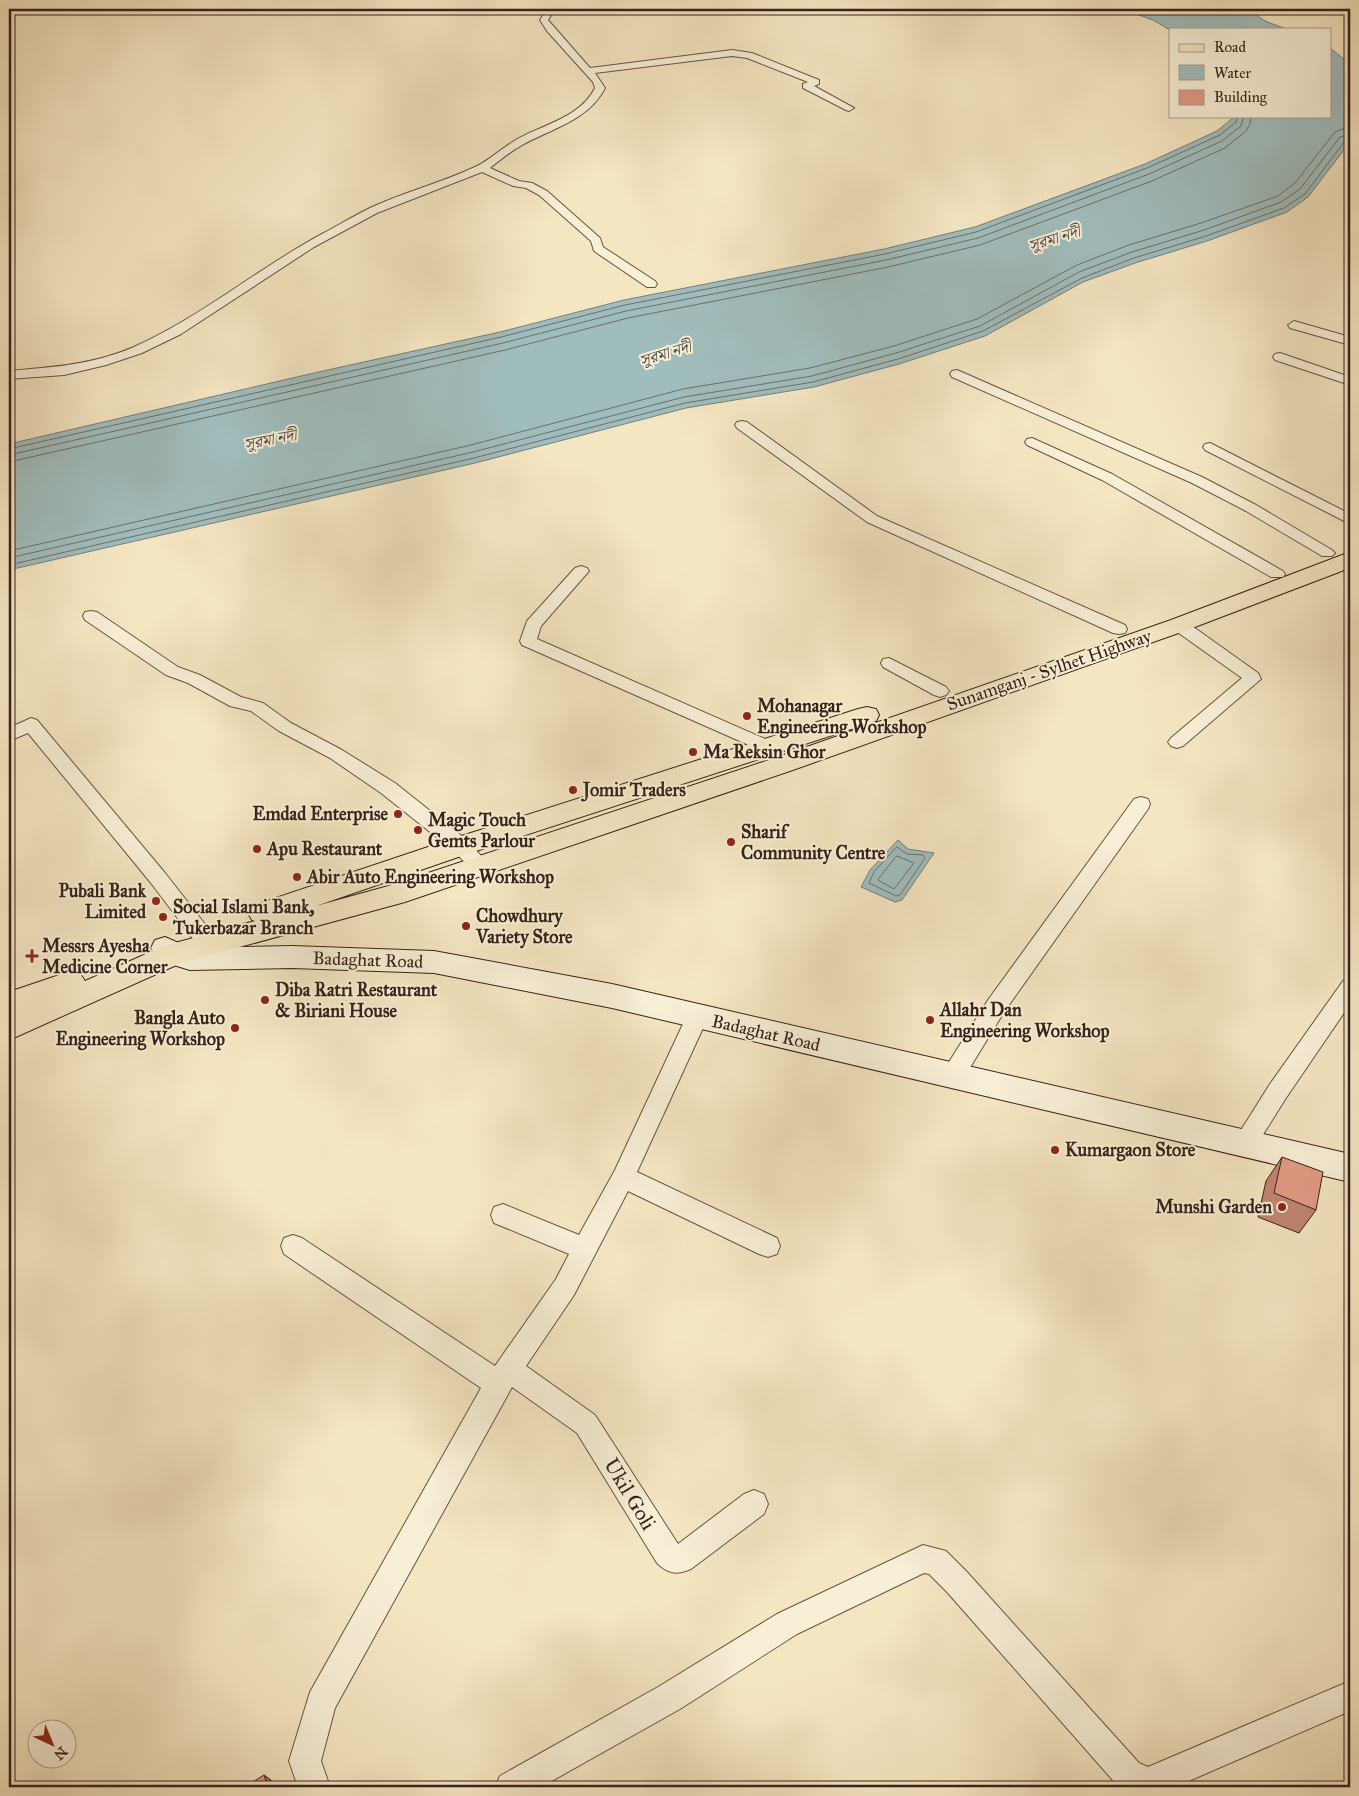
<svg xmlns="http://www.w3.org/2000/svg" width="1359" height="1796" font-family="'IM FELL Great Primer','Noto Serif Bengali',serif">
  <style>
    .water { fill: #a0bdbd; stroke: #767f7b }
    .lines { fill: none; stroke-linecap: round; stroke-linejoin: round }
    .shore { stroke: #6c706b; stroke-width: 1 }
    .minor-casing { stroke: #665343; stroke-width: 2 }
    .secondary-casing { stroke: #372219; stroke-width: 2 }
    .primary-casing { stroke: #372219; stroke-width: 2 }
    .minor { fill: #f8efd7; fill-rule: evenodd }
    .secondary { fill: #f8efd7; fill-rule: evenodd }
    .primary { fill: #f5e6c2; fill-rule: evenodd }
    .wall { fill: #c28572; stroke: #372219 }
    .shaded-wall { fill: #9e6c5d; stroke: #372219 }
    .building { fill: #e29b85; stroke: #372219 }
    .poi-dot { fill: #8f2418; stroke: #f8efd7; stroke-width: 2 }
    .labels { text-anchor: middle; stroke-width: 4; stroke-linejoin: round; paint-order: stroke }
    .far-water-label { font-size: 16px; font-style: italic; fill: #56504a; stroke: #f8efd7 }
    .street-label { font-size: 18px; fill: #372219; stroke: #f8efd7 }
    .poi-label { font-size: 18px; font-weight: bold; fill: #372219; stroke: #f8efd7; text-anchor: start }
    .near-street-label { font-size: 21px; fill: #372219; stroke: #f8efd7 }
  </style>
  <rect width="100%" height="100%" fill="#f5e6c2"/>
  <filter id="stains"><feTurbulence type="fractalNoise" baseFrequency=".004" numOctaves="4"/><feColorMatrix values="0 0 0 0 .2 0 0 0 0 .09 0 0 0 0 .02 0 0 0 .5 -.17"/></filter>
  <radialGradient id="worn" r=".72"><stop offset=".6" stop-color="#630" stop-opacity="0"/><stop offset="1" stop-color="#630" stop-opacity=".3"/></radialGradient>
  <path class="water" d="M 1122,9 L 1252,9 C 1256,20 1276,25 1287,29 L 1170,30 L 1153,20 Z
    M 1330,48 L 1350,64 L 1350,142 L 1308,197 L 1287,212 L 1207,241 L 1135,263 L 1083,282 L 985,336 L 899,364 L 814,387 L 686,408 L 475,463 L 9,570 L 9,444 L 314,373 L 500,332 L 624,300 L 884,249 L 975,227 L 1145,164 L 1217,131 L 1235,116 L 1330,116 Z
    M 898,840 L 908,849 L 934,853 L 902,900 L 895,902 L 861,887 L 870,870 Z"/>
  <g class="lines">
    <path class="shore" d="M 9,449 L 501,337 L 625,305 L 885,254 L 976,232 L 1147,168 L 1220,135 L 1236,122 L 1238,116
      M 9,455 L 503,343 L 626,311 L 886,260 L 978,238 L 1149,174 L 1222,141 L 1241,126 L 1244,116
      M 9,462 L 505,350 L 628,318 L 888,267 L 980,245 L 1152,181 L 1225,148 L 1246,131 L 1250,124 L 1251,116
      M 9,551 L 471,445 L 683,389 L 810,368 L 894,346 L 977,319 L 1077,265 L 1129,245 L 1201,223 L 1278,196 L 1295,183 L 1335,132 L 1350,126
      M 9,558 L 473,452 L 684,397 L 812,376 L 896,353 L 980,326 L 1079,272 L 1132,252 L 1204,230 L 1281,202 L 1300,189 L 1340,137 L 1350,134
      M 9,565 L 474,458 L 685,403 L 813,382 L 898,359 L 983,331 L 1082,278 L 1134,258 L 1206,236 L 1284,208 L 1305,194 L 1344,142 L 1350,140
      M 897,847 L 907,854 L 923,855 L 925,858 L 900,895 L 896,896 L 869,883 L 874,872 Z
      M 897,856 L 914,863 L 894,889 L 878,880 Z"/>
    <g class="minor-casing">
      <path id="minor" d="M 547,9 L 555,9 L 548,20 L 590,68 L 732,50 L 752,53 L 819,80 L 819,84 L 814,86 L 854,108 L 849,111 L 846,110 L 803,88 L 803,84 L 808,82 L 747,58 L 732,56 L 595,73 L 605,88 C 589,120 551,129 522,145 C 511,151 500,160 490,168 L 519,181 L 532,183 L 547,191 L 600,238 L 603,247 L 655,281 L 657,284 L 655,287 L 647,287 L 594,251 L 591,241 L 539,195 L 526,188 L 513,186 L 482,172 L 377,213 L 314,247 L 181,334 L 142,353 L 106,365 L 64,375 L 9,379 L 9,371 C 53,367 92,365 134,347 C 201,317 257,269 322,234 C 337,226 352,217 368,209 C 403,192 442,183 477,166 C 489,160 500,150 511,143 C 538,125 579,120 595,88 L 593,82 L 547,31 L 540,20 Z
        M 1294,321 L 1350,337 L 1350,345 L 1290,328 L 1288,325 Z
        M 1280,353 L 1350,377 L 1350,385 L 1275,360 L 1273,357 L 1275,354 Z
        M 957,370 L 1202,477 L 1256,505 L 1332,550 L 1335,553 L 1332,556 L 1322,556 L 1246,511 L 1192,483 L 952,377 L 950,374 L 952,371 Z
        M 742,421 L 747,422 L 877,516 L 1125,625 L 1127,629 L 1125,633 L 1119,634 L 1113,633 L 867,522 L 737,428 L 735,425 L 737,422 Z
        M 1032,438 L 1112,474 L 1283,571 L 1285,574 L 1283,577 L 1271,577 L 1102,480 L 1027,445 L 1025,442 L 1027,439 Z
        M 1210,443 L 1350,514 L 1350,524 L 1205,450 L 1203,447 L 1205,444 Z
        M 581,566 L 587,568 L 589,571 L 541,626 L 537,639 L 772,742 L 775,746 L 772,750 L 766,752 L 760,750 L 522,645 L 520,641 L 527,621 L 575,568 Z
        M 91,611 L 97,612 L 178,667 L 200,675 L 241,697 L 263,703 L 291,723 L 342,750 L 395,783 L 468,841 L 490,866 L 487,871 L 480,873 L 473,871 L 454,851 L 381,793 L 330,758 L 279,731 L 251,711 L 230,706 L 188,683 L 166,675 L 85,620 L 83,616 L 85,612 Z
        M 1179,620 L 1185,621 L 1258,673 L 1261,679 L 1183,746 L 1177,748 L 1171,746 L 1168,742 L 1171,738 L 1242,678 L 1173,629 L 1171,625 L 1173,621 Z
        M 889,658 L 946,687 L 949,691 L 946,695 L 940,697 L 934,695 L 883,667 L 881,663 L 883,659 Z
        M 31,718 L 37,720 L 165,873 L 208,928 L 211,934 L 208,940 L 201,942 L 194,940 L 151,883 L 28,733 L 9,741 L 9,728 Z
        M 1141,797 L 1148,799 L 1150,804 L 1148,809 L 1004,1012 L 960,1084 L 952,1086 L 944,1084 L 941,1077 L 944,1070 L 988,1000 L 1134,799 Z
        M 1350,979 L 1350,1004 L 1286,1098 L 1252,1152 L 1244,1155 L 1236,1152 L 1232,1145 L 1236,1138 L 1270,1084 L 1343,981 Z
        M 697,1008 L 705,1011 L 708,1017 L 637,1172 L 777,1238 L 780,1246 L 777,1254 L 768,1257 L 759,1254 L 628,1191 L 574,1295 L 526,1366 L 595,1415 L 678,1544 L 744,1494 L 754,1490 L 764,1494 L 768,1504 L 764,1514 L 691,1569 C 677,1575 668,1574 657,1563 L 577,1433 L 512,1387 L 335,1708 L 321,1761 L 330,1787 L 298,1787 L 289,1761 L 310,1692 L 481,1388 L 284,1254 L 281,1246 L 284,1238 L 293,1235 L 302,1238 L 495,1366 L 556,1279 L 569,1254 L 494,1223 L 491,1215 L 494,1207 L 503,1204 L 579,1235 L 615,1170 L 689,1011 Z
        M 923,1545 L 946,1551 L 967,1572 L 1139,1763 L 1148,1767 L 1350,1681 L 1350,1711 L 1175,1787 L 1122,1787 L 1117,1785 L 947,1592 L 929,1574 L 924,1573 L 797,1634 L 680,1709 L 541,1787 L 495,1787 L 500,1776 L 658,1687 L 777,1614 Z"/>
    </g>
    <g class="secondary-casing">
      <path id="secondary" d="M 165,937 L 190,948 L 292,946 L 434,951 L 612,984 L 1350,1154 L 1350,1182 L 612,1008 L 434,973 L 292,968 L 190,970 L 164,962 L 155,956 L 151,948 L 155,940 Z"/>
    </g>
    <g class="primary-casing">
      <path id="primary" d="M 1350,552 L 1350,567 L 1347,569 L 1187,630 L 790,771 L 405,902 L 181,963 L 9,1040 L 9,992 L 71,971 L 81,975 L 85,981 L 164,946 L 255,921 L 252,920 L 248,913 L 252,906 L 452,839 L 858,709 L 867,707 L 876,709 L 879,715 L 876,721 L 470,853 L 316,906 L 392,885 L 772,759 L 1171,620 Z"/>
    </g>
    <use href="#minor" class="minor"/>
    <use href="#secondary" class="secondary"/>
    <use href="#primary" class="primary"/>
  </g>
  <path class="wall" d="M 1282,1157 L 1316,1210 L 1299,1233 L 1258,1217 L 1266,1181 Z"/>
  <path class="shaded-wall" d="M 264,1775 L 271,1780 L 274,1787 L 268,1787 Z"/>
  <path class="building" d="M 1282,1157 L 1323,1172 L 1316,1210 L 1274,1193 Z
    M 264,1775 L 268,1787 L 245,1787 Z"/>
  <g class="poi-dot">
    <circle cx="747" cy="716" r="5"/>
    <circle cx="693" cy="752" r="5"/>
    <circle cx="573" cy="790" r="5"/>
    <circle cx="398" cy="814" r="5"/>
    <circle cx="418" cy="830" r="5"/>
    <circle cx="731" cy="842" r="5"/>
    <circle cx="257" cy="849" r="5"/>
    <circle cx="297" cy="877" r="5"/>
    <circle cx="156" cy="901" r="5"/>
    <circle cx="163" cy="917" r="5"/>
    <circle cx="466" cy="926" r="5"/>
    <path d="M29.5 948.5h5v5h5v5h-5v5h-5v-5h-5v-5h5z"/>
    <circle cx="265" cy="1000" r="5"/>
    <circle cx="930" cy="1020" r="5"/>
    <circle cx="235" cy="1028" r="5"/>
    <circle cx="1055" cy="1150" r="5"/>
    <circle cx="1282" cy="1207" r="5"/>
  </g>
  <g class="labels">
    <g class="far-water-label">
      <text transform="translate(1054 238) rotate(-17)" y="6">সুরমা নদী</text>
      <text transform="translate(665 353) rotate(-17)" y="6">সুরমা নদী</text>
      <text transform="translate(270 439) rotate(-11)" y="6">সুরমা নদী</text>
    </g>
    <g class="street-label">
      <text transform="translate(1049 670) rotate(-19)" y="6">Sunamganj - Sylhet Highway</text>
      <text transform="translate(368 960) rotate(2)" y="6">Badaghat Road</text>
      <text transform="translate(766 1033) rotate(13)" y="6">Badaghat Road</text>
    </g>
    <g class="poi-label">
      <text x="757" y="712">Mohanagar<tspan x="757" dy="21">Engineering Workshop</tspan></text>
      <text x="703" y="758">Ma Reksin Ghor</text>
      <text x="583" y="796">Jomir Traders</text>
      <text x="388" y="820" text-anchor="end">Emdad Enterprise</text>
      <text x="428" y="826">Magic Touch<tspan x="428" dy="21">Gemts Parlour</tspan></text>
      <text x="741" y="838">Sharif<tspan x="741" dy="21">Community Centre</tspan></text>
      <text x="267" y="855">Apu Restaurant</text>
      <text x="307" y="883">Abir Auto Engineering Workshop</text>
      <text x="146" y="897" text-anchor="end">Pubali Bank<tspan x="146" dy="21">Limited</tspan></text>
      <text x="173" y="913">Social Islami Bank,<tspan x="173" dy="21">Tukerbazar Branch</tspan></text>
      <text x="476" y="922">Chowdhury<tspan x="476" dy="21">Variety Store</tspan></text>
      <text x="42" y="952">Messrs Ayesha<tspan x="42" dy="21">Medicine Corner</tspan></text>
      <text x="275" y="996">Diba Ratri Restaurant<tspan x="275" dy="21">&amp; Biriani House</tspan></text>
      <text x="940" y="1016">Allahr Dan<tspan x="940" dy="21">Engineering Workshop</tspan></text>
      <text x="225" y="1024" text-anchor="end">Bangla Auto<tspan x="225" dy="21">Engineering Workshop</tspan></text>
      <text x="1065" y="1156">Kumargaon Store</text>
      <text x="1272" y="1213" text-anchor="end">Munshi Garden</text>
    </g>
    <g class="near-street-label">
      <text transform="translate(630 1494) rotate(59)" y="7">Ukil Goli</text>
    </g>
  </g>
  <rect width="1359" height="1796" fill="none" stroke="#f5e6c2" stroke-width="30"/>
  <rect x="10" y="10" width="1339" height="1776" fill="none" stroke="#372219" stroke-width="2.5"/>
  <rect x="15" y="15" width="1329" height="1766" fill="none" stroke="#372219"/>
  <rect x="1169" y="28" width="162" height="90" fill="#f8efd7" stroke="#ab9d8b"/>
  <rect x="1179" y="44" width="25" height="8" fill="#f5e6c2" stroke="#ab9d8b"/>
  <text x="1214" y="52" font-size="15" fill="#372219">Road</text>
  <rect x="1179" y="65" width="25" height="15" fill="#a0bdbd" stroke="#ab9d8b"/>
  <text x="1214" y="78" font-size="15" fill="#372219">Water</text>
  <rect x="1179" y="90" width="25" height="15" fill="#e29b85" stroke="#ab9d8b"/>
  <text x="1214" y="102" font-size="15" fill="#372219">Building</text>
  <g transform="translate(52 1744) rotate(136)"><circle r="24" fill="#f8efd7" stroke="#ab9d8b"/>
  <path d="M0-4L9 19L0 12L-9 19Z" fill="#8f2418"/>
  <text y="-8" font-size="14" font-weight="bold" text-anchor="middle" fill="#372219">N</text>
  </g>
  <rect width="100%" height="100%" filter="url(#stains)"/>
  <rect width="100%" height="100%" fill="url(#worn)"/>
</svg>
